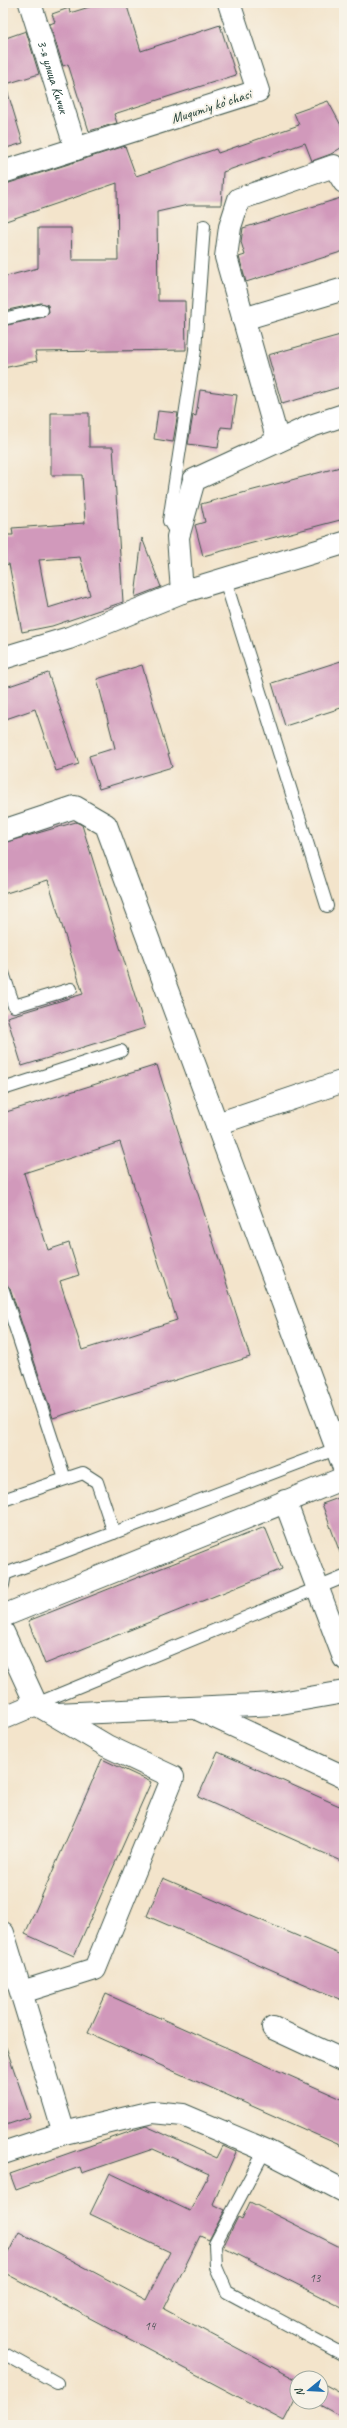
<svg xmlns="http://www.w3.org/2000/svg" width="347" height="2428" font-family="Caveat,sans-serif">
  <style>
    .building { fill: #d199bb; fill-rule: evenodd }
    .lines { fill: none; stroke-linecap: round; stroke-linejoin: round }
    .service-casing { stroke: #3f564b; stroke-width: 14 }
    .minor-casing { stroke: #3f564b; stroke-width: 24 }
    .service { stroke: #fff; stroke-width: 12 }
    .minor { stroke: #fff; stroke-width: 22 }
    .labels { text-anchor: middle; stroke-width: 4; stroke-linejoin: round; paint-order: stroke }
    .number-label { font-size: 12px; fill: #4c5456 }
    .street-label { font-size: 14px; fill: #1f3d34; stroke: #f7f3e8 }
  </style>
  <rect width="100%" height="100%" fill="#f7f3e8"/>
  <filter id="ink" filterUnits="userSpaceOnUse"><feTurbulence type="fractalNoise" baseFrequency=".025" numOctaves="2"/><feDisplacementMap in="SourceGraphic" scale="8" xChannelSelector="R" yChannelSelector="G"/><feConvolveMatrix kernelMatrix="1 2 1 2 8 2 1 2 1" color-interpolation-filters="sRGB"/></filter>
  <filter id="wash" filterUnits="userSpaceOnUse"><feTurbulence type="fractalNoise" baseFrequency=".012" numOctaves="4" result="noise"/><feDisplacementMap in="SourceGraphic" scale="16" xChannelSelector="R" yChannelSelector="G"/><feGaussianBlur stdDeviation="0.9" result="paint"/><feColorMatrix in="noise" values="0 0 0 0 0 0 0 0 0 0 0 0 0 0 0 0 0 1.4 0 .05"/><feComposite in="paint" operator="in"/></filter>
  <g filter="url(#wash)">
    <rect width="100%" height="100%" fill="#f3e4cb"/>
    <g id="blocks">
      <path class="building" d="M 102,3 L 126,3 L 141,51 L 220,25 L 236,75 L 114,114 L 117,123 L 89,131 L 68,64 L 63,66 L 50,24 L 55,22 L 52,14 L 69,8 L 70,13 Z
        M 26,31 L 39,74 L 3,85 L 3,39 Z
        M 7,90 L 23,143 L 3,149 L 3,91 Z
        M 328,101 L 344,131 L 344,146 L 331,154 L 312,161 L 305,143 L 223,172 L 221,205 L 188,205 L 157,212 L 158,301 L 185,301 L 186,350 L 35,352 L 37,361 L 3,368 L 3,326 L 44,317 L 49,312 L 48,305 L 41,303 L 3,311 L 3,277 L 38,268 L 38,228 L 71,228 L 72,260 L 118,260 L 117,183 L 3,222 L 3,185 L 125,146 L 136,176 L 216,149 L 218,153 L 299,125 L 294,113 Z
        M 344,197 L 344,251 L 246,282 L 239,257 L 245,255 L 241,242 L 243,228 Z
        M 344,334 L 344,386 L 282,404 L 268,355 Z
        M 200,390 L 237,395 L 232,428 L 221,427 L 218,448 L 188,444 L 193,415 L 196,416 Z
        M 158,411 L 178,413 L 173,442 L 154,439 Z
        M 51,413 L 89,413 L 89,447 L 113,447 L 123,602 L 52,626 L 22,632 L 9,564 L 3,565 L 3,535 L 13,535 L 12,528 L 85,523 L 82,475 L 51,475 ZM 80,557 L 90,595 L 48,608 L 39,560 Z
        M 344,466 L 344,519 L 203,556 L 195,525 L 205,522 L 201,504 Z
        M 142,538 L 161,587 L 135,597 Z
        M 344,660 L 344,707 L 285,726 L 272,683 Z
        M 142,665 L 172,767 L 99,789 L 89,756 L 115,748 L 97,679 Z
        M 48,673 L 79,764 L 56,771 L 35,709 L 3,720 L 3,688 Z
        M 76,822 L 82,825 L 145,1028 L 22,1066 L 7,1017 L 83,994 L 48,880 L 3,894 L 3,843 Z
        M 157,1065 L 250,1357 L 53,1418 L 10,1288 L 3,1283 L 3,1113 ZM 120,1142 L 177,1320 L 82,1350 L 60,1281 L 79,1275 L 69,1243 L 48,1250 L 24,1173 Z
        M 344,1496 L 344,1558 L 342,1558 L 322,1504 Z
        M 265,1527 L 282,1569 L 45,1664 L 28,1621 Z
        M 218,1752 L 344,1808 L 344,1862 L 198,1797 Z
        M 102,1759 L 151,1782 L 74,1956 L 25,1934 Z
        M 163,1878 L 344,1956 L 344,2001 L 147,1916 Z
        M 106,1994 L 344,2100 L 344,2147 L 88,2033 Z
        M 3,2047 L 6,2047 L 30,2117 L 3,2126 Z
        M 146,2126 L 217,2158 L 223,2146 L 236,2152 L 213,2204 L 225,2210 L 209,2240 L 200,2236 L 164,2309 L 297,2380 L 297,2396 L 284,2421 L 3,2272 L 3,2263 L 19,2232 L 146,2300 L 170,2252 L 90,2214 L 110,2173 L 190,2211 L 209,2174 L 153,2149 L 82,2173 L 80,2167 L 16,2190 L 10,2174 Z
        M 250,2202 L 344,2249 L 344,2308 L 223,2247 L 238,2217 L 242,2219 Z
        M 322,2383 L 344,2395 L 344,2418 L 314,2402 L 321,2402 Z"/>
    </g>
  </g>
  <g filter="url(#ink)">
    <use href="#blocks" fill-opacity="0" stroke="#3f564b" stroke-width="1"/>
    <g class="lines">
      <g class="service-casing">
        <path id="service" d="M 3,319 L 42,310
          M 178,536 L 169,521 L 195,350 L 204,226
          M 225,580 L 327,906
          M 3,973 L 14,1006 L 71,989
          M 3,1089 L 121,1051
          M 3,1290 L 65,1479
          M 3,1500 L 83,1473 L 97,1482 L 114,1533
          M 3,1585 L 5,1574 L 341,1447
          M 36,1704 L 344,1577
          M 265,2150 L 215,2244 L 216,2267 L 227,2292 L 344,2355
          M 3,2353 L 57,2383"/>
      </g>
      <g class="minor-casing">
        <g id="minor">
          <path id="s1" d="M 30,3 L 76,149"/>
          <path d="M 3,172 L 258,91 L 229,3"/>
          <path d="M 243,319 L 344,289"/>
          <path d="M 278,441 L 226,257 L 230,227 L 239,199 L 334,166 L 344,182"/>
          <path d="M 182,592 L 178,537 L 194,480 L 311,426 L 344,415"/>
          <path d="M 3,658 L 69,638 L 182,592 L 344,543"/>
          <path d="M 3,831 L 75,807 L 106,825 L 344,1468"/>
          <path d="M 217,1124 L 344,1081"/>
          <path d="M 285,1501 L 344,1658"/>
          <path d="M 3,1616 L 344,1478"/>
          <path d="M 3,1632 L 36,1704 L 107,1746 L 173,1777 L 95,1969 L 22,1992"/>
          <path d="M 200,1710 L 344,1777"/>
          <path d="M 56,1714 L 275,1704 L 344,1692"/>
          <path d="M 3,1718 L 36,1704"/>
          <path d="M 3,1933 L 64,2133"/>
          <path d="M 273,2028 L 344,2061"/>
          <path d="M 3,2153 L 64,2133 L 152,2112 L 183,2115 L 265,2150 L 344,2191"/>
        </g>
      </g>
      <use href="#service" class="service"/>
      <use href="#minor" class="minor"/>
    </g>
  </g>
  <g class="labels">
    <g class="number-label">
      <text x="315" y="2282">13</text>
      <text x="150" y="2330">14</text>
    </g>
    <g class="street-label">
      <text dy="5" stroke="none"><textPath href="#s1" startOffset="77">3-я улица Кичик</textPath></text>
      <text transform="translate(211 106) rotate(-18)" y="5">Muqumiy koʻchasi</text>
    </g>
  </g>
  <rect width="347" height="2428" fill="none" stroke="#f7f3e8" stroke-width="16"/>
  <g transform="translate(309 2390) rotate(252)"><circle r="19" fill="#f7f3e8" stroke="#a1aaa0"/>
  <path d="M0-3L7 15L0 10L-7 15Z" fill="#1f6fb2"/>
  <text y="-6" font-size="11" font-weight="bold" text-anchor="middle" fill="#1f3d34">N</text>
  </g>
</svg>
